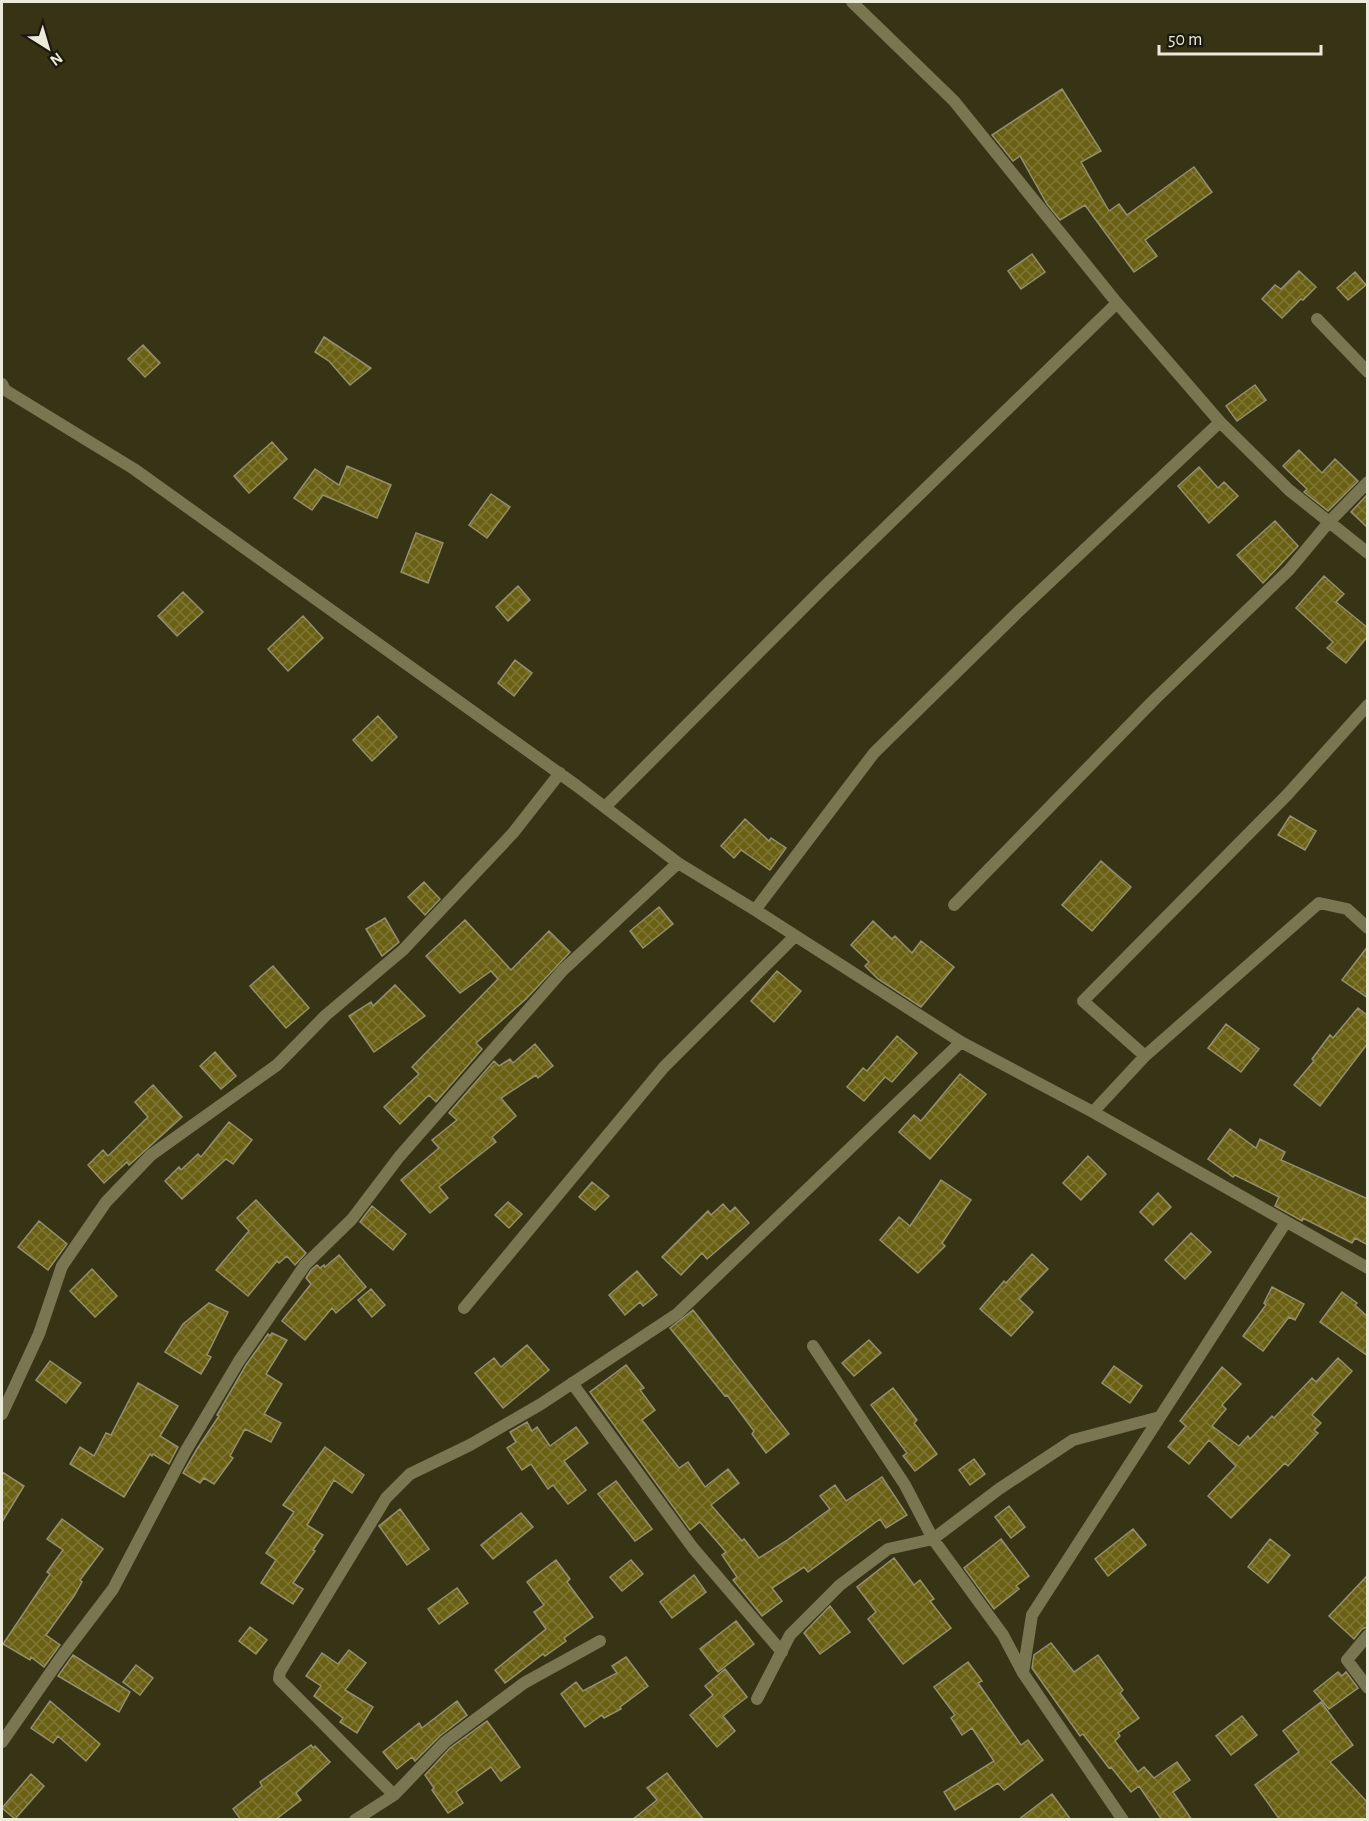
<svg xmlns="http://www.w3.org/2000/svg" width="1369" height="1821" font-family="'Alegreya Sans',sans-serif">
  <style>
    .building { fill: url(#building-cross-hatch); stroke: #938f6f; stroke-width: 1.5 }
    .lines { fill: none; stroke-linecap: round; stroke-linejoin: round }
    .street { stroke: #7b7652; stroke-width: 12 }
  </style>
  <defs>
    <pattern id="building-cross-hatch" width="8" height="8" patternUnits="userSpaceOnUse" patternTransform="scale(1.5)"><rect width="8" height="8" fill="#6a6014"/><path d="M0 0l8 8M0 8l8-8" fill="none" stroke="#7f7736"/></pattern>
  </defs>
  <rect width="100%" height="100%" fill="#373315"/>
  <path class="building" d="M 1062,89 L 1101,151 L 1081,162 L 1109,211 L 1119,204 L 1127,215 L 1194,167 L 1212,192 L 1145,240 L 1157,256 L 1134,272 L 1085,205 L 1060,220 L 1047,204 L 1020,156 L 1013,161 L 992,135 Z
    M 1032,254 L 1045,272 L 1021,289 L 1008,271 Z
    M 1299,271 L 1316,287 L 1303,300 L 1301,299 L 1282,318 L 1262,299 L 1275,285 L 1281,289 Z
    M 1355,272 L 1366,285 L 1348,300 L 1337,288 Z
    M 324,337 L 371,368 L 350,385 L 329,361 L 315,352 Z
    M 143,345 L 160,363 L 145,377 L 128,359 Z
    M 1255,385 L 1266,400 L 1237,421 L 1226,406 Z
    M 272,442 L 287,459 L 249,493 L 234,476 Z
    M 1299,450 L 1322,473 L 1335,459 L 1358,481 L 1328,511 L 1304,492 L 1307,489 L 1283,466 Z
    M 347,466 L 391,485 L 377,518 L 323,495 L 312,510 L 294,498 L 315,469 L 339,485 Z
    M 1199,467 L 1218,488 L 1224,482 L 1238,496 L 1209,523 L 1178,486 Z
    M 491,494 L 510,507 L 487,538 L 469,525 Z
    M 1368,494 L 1368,528 L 1351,512 Z
    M 1275,521 L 1298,546 L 1263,583 L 1237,555 Z
    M 416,533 L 443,543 L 428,583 L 401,572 Z
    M 1324,576 L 1344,594 L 1336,602 L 1368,628 L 1368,636 L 1346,663 L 1327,648 L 1333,642 L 1296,608 Z
    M 518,586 L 530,600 L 508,621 L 496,607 Z
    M 183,592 L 203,612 L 177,636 L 158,616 Z
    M 303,616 L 323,638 L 288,671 L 268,649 Z
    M 515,660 L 532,673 L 514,696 L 498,683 Z
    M 378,716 L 397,737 L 372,761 L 353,740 Z
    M 1290,816 L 1316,831 L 1305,850 L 1278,835 Z
    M 745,819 L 769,841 L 771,838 L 786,848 L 770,870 L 741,850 L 734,858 L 721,846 Z
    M 1101,861 L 1131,887 L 1092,931 L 1062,905 Z
    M 424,882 L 440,899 L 425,915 L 408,897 Z
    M 659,907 L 673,924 L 643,948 L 630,931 Z
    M 385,918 L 399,942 L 382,956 L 366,929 Z
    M 465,920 L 511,970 L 549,931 L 570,952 L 526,999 L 476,1043 L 482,1049 L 436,1102 L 429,1095 L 400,1124 L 384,1107 L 419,1074 L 412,1067 L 498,979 L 491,971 L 460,993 L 426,956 Z
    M 873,921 L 892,939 L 895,936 L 912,953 L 921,941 L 954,967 L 921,1007 L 878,979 L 865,966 L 869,962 L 851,945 Z
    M 1368,946 L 1368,998 L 1342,980 Z
    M 273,966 L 309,1008 L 286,1028 L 250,986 Z
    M 777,971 L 801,991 L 774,1022 L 751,1001 Z
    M 395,985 L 425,1016 L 374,1052 L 349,1016 L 371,1002 L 373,1006 Z
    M 1358,1008 L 1368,1016 L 1368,1043 L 1320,1106 L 1294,1085 L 1314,1061 L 1312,1059 L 1330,1035 L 1333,1038 Z
    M 1226,1024 L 1259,1049 L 1241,1072 L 1208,1048 Z
    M 897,1036 L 917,1053 L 892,1082 L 885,1077 L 864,1101 L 847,1087 L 863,1068 L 867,1071 Z
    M 535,1044 L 553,1066 L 538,1078 L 536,1075 L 501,1098 L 516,1116 L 492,1137 L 496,1142 L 439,1187 L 448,1198 L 430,1213 L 401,1180 L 439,1148 L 432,1140 L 457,1120 L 449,1113 L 494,1061 L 499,1066 L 510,1059 L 513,1063 Z
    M 215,1052 L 236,1076 L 221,1089 L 200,1066 Z
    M 960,1074 L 986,1094 L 930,1159 L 899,1132 L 914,1115 L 921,1121 Z
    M 153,1085 L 182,1117 L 129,1165 L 127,1162 L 104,1183 L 88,1165 L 103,1150 L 108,1156 L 148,1117 L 135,1102 Z
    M 229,1122 L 252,1140 L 233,1164 L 226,1159 L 182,1199 L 165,1181 L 179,1167 L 181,1170 L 198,1154 L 201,1157 Z
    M 1230,1129 L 1256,1148 L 1260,1139 L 1285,1152 L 1281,1160 L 1368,1199 L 1368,1245 L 1355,1238 L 1352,1243 L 1303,1218 L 1302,1221 L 1275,1206 L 1279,1197 L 1235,1175 L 1233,1177 L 1208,1159 Z
    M 1088,1156 L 1106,1174 L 1081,1200 L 1063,1183 Z
    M 941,1180 L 971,1200 L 942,1243 L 945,1246 L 918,1273 L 880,1240 L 899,1217 L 910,1226 Z
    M 592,1182 L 609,1196 L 595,1210 L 579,1197 Z
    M 1158,1193 L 1171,1207 L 1153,1225 L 1140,1212 Z
    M 256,1200 L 306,1253 L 295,1265 L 287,1256 L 279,1263 L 277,1261 L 248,1296 L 216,1270 L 249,1231 L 237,1218 Z
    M 508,1202 L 522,1214 L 509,1228 L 495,1215 Z
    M 723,1204 L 730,1212 L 735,1207 L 749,1223 L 707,1259 L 702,1253 L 681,1275 L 662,1257 L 708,1211 L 711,1215 Z
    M 372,1206 L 406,1234 L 393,1250 L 360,1222 Z
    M 39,1221 L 67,1244 L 48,1270 L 18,1247 Z
    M 1191,1233 L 1211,1252 L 1185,1279 L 1165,1260 Z
    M 1032,1254 L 1048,1269 L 1019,1299 L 1033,1312 L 1011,1336 L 980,1309 L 1004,1281 L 1006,1283 Z
    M 339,1255 L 366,1287 L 336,1313 L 332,1308 L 305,1340 L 282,1321 L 311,1284 L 306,1278 L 311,1270 L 317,1265 L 320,1268 L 324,1265 L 325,1267 Z
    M 92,1269 L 117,1296 L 95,1317 L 70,1291 Z
    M 637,1271 L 657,1295 L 643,1306 L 640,1302 L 625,1315 L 609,1295 Z
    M 1272,1287 L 1304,1304 L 1295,1320 L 1289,1317 L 1263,1351 L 1243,1336 L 1266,1305 L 1264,1303 Z
    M 371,1289 L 385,1305 L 372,1317 L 358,1300 Z
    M 1342,1292 L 1357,1303 L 1355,1305 L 1368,1317 L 1368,1356 L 1320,1322 Z
    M 209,1303 L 228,1312 L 207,1355 L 211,1357 L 201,1374 L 165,1352 L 183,1324 Z
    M 693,1310 L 789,1434 L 766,1453 L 752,1434 L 754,1431 L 727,1395 L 725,1396 L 670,1328 Z
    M 272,1333 L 287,1340 L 266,1374 L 282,1384 L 264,1414 L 281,1423 L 271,1442 L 245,1429 L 230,1456 L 233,1458 L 214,1484 L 204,1478 L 200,1483 L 183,1473 L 197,1449 L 219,1416 L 217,1415 L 246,1365 L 268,1334 L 270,1336 Z
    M 869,1340 L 881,1353 L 854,1376 L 842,1363 Z
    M 527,1345 L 549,1370 L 503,1408 L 475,1373 L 494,1358 L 501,1367 Z
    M 1338,1358 L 1352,1371 L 1312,1415 L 1321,1423 L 1314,1430 L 1318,1433 L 1288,1466 L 1285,1463 L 1231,1518 L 1208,1496 L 1236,1466 L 1209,1440 L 1189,1464 L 1168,1447 L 1186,1426 L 1180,1421 L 1222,1367 L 1241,1384 L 1222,1405 L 1226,1409 L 1212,1426 L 1239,1446 L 1248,1436 L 1250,1439 L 1272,1416 L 1274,1418 L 1312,1378 L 1316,1382 Z
    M 50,1361 L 81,1383 L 66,1403 L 36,1380 Z
    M 626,1365 L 644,1388 L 640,1390 L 655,1410 L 642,1420 L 679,1468 L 688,1462 L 705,1487 L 728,1469 L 739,1483 L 711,1505 L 742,1541 L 744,1539 L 759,1558 L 786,1541 L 830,1509 L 820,1496 L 835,1485 L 846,1501 L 882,1477 L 907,1515 L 886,1528 L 880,1519 L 808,1572 L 804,1567 L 772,1588 L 782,1601 L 762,1616 L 733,1580 L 737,1577 L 722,1555 L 726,1552 L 700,1522 L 690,1530 L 590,1392 Z
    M 1114,1366 L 1142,1386 L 1130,1403 L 1102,1383 Z
    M 138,1383 L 178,1406 L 160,1436 L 178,1447 L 169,1464 L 153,1454 L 152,1456 L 150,1454 L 124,1497 L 70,1464 L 80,1447 L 94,1456 L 106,1433 L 111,1435 Z
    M 893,1388 L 917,1420 L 914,1423 L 937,1454 L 915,1471 L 903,1456 L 907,1453 L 871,1405 Z
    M 527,1422 L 532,1431 L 537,1427 L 550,1446 L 576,1427 L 588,1443 L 564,1461 L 586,1490 L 568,1504 L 553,1485 L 548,1489 L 531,1464 L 522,1470 L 507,1448 L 516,1442 L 510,1432 Z
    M 325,1447 L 364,1475 L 352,1493 L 334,1480 L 307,1525 L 323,1535 L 313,1550 L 315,1551 L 293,1583 L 303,1589 L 293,1604 L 261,1583 L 276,1560 L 266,1553 L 294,1512 L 283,1505 Z
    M 974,1459 L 985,1474 L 970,1485 L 959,1470 Z
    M 2,1472 L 24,1486 L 2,1522 Z
    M 616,1481 L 652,1529 L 635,1541 L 598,1494 Z
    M 1009,1506 L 1025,1527 L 1011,1538 L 995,1517 Z
    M 400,1509 L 429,1549 L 407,1565 L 379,1526 Z
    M 521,1513 L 533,1527 L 493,1559 L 481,1545 Z
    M 62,1519 L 103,1549 L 80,1580 L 82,1582 L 74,1596 L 46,1635 L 60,1645 L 44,1667 L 31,1657 L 30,1660 L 3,1644 L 50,1574 L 47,1572 L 63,1550 L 47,1539 Z
    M 1133,1529 L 1146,1545 L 1108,1576 L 1095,1559 Z
    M 1001,1539 L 1029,1576 L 1016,1586 L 1019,1589 L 994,1609 L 964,1568 Z
    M 1270,1539 L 1290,1555 L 1268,1583 L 1248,1567 Z
    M 894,1558 L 914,1585 L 920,1580 L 934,1599 L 930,1601 L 951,1628 L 903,1664 L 868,1619 L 876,1612 L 857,1587 Z
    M 556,1560 L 570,1579 L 567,1582 L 593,1617 L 564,1638 L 566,1641 L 545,1656 L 543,1654 L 505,1683 L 495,1670 L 546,1629 L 534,1612 L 544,1605 L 527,1582 Z
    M 631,1560 L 643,1574 L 622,1591 L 610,1577 Z
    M 694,1575 L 706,1592 L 672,1618 L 660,1602 Z
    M 1368,1575 L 1368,1627 L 1362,1629 L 1354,1639 L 1329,1616 Z
    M 457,1588 L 468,1603 L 439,1624 L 428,1609 Z
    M 830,1606 L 850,1632 L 820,1654 L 804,1633 Z
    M 736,1621 L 754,1644 L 718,1672 L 700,1649 Z
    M 250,1627 L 267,1640 L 256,1654 L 239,1641 Z
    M 1051,1643 L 1074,1672 L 1098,1655 L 1123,1690 L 1120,1693 L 1139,1718 L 1118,1733 L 1120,1736 L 1115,1741 L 1138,1772 L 1144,1767 L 1154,1778 L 1177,1762 L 1190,1780 L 1173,1792 L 1192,1820 L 1162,1820 L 1139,1786 L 1131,1792 L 1111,1767 L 1109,1768 L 1083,1734 L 1080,1736 L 1032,1668 L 1034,1655 Z
    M 349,1650 L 366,1663 L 345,1690 L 373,1707 L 357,1733 L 340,1722 L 343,1718 L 314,1696 L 321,1686 L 306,1676 L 322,1653 L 338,1664 Z
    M 73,1655 L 130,1692 L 119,1712 L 58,1676 Z
    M 626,1657 L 648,1686 L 620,1707 L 621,1709 L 604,1718 L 602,1715 L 585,1727 L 561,1694 L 576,1682 L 583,1691 L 617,1673 L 612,1666 Z
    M 968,1662 L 982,1681 L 978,1683 L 1021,1745 L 1028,1740 L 1043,1760 L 1004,1790 L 998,1783 L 955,1810 L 944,1792 L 994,1761 L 972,1728 L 962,1735 L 951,1718 L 955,1715 L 934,1687 Z
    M 136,1665 L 153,1678 L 140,1695 L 123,1682 Z
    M 725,1669 L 747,1697 L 723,1716 L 735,1731 L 717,1747 L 690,1715 L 713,1695 L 705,1686 Z
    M 1338,1672 L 1342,1676 L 1346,1672 L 1358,1688 L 1329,1709 L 1314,1691 Z
    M 50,1701 L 100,1744 L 86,1761 L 58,1736 L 53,1743 L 31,1728 Z
    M 457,1701 L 467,1715 L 440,1736 L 415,1761 L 412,1757 L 397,1769 L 383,1752 L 419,1723 L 422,1728 Z
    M 1321,1702 L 1353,1745 L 1330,1762 L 1368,1803 L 1368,1820 L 1280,1820 L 1255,1785 L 1299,1752 L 1283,1731 Z
    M 1242,1716 L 1257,1735 L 1231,1755 L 1216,1736 Z
    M 487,1721 L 520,1767 L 501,1781 L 491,1767 L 456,1792 L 463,1803 L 448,1813 L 432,1790 L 434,1788 L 425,1775 L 450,1748 Z
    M 311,1745 L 313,1748 L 315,1746 L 330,1762 L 296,1793 L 301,1800 L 275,1820 L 241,1820 L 233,1809 L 262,1786 L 260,1782 Z
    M 667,1773 L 704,1820 L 632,1820 L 657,1800 L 647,1788 Z
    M 31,1774 L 44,1786 L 15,1819 L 2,1808 Z
    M 1052,1794 L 1071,1820 L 1018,1820 Z"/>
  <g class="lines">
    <path class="street" d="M 852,2 L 954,101 L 1117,303 L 1220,422 L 1289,490 L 1368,553
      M 1317,319 L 1368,372
      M 2,384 L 5,390 L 134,469 L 577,786 L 678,863 L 755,910 L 961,1042 L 1093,1112 L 1368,1268
      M 605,807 L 825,586 L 1117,303
      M 954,905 L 1155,699 L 1289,570 L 1329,522 L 1368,482
      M 755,910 L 874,753 L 1017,613 L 1220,422
      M 1145,1056 L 1083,1001 L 1287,795 L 1368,705
      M 1093,1112 L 1145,1056 L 1319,903 L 1347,909 L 1368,928
      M 464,1308 L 664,1067 L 795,936
      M 813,1346 L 905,1485 L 933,1539 L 1003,1635 L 1023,1673
      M 572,1383 L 693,1548 L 782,1652
      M 2,1414 L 39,1334 L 62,1266 L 106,1202 L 151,1155 L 277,1065 L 326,1015 L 403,950 L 513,833 L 560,773
      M 1368,1635 L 1347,1660 L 1368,1688
      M 757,1699 L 790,1635 L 840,1585 L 888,1549 L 933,1539 L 999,1489 L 1073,1440 L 1160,1417
      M 2,1742 L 62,1656 L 113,1589 L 185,1452 L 239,1361 L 305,1265 L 352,1219 L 399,1157 L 563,970 L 678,863
      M 394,1795 L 279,1679 L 280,1672 L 386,1498 L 410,1474 L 470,1445 L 541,1404 L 677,1314 L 961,1042
      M 355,1820 L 394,1795 L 445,1742 L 524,1683 L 600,1641
      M 1123,1820 L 1023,1673 L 1032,1615 L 1286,1222"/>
  </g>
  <rect width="1369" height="1821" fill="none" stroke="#ecead9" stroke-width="6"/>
  <g transform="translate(48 48) rotate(143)" stroke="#1c1a0e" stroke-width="4.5" paint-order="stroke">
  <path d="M0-4.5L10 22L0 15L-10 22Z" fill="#ecead9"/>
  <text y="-9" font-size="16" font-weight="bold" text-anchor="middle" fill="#ecead9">N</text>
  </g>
  <path d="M1159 45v9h162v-9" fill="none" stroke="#ecead9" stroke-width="3"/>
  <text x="1168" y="45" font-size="18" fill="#ecead9" stroke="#1c1a0e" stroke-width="4.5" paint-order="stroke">50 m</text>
</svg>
